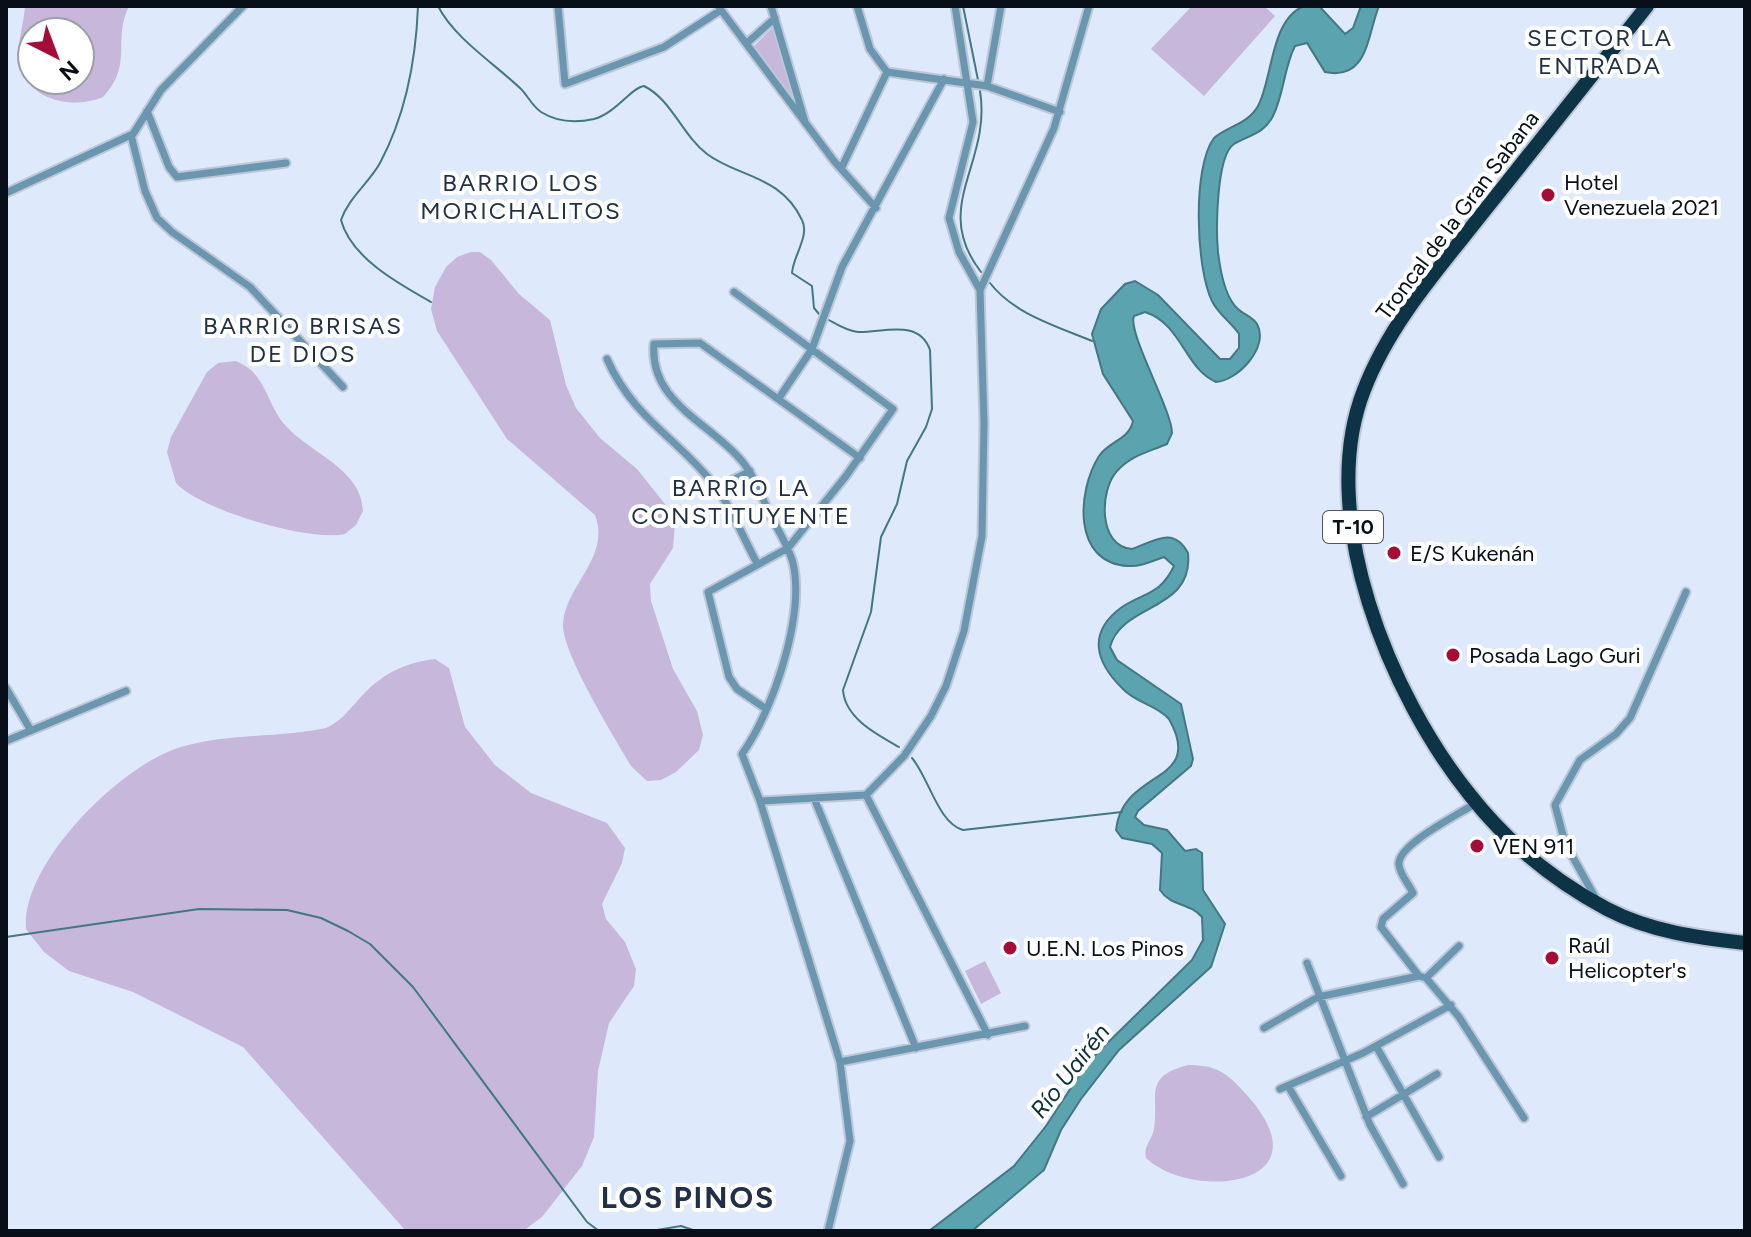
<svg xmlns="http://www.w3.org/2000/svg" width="1751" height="1237" font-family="Figtree,sans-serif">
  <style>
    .green { fill: #c6b7db; fill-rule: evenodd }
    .water { fill: #5ca3b0; stroke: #437782; stroke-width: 2 }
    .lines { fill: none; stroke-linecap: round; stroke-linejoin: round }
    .stream { stroke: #437782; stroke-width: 2 }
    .street-casing { stroke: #bcc7d8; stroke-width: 11 }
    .highway-casing { stroke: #bcc7d8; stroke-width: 18 }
    .street { stroke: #6b96af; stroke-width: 7 }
    .highway { stroke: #0d3346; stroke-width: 14 }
    .poi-dot { fill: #a60c38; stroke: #fff; stroke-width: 3 }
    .labels { text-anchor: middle; stroke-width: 8; stroke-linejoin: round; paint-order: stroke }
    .shield { fill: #fff; stroke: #52575d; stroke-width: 2 }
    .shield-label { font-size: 20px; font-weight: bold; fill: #080f18 }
    .poi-label { font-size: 22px; fill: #080f18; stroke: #fff; text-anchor: start }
    .street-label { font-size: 22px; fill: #080f18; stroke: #fff }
    .neighbourhood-label { font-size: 24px; letter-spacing: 2px; fill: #213046; stroke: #fff }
    .water-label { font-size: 24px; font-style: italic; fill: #0c3037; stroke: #fff }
    .district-label { font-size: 30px; font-weight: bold; letter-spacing: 2px; fill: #213046; stroke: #fff }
  </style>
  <rect width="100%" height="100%" fill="#deeafc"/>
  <path class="green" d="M 25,6 L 129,6 C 112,40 134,64 103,97 C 75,109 33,102 21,70 C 14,52 24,25 25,6 ZM 80,32 L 80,80 L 32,80 L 32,32 Z
    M 1192,6 L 1264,6 L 1275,16 L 1204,96 L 1151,49 Z
    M 772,28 L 793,88 L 790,95 L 753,47 Z
    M 471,252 L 480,252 L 491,260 L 519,294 L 550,320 L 566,385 L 576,408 L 600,438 L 637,469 L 669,509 L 675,523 L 673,548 L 650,584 L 651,601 L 673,669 L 697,711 L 703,735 L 699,750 L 676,772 L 661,780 L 647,781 L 631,766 C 615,738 561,652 563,623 C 566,585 611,557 595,515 L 507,439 L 437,331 L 431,309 L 435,287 L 446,267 L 457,257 Z
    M 235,361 C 261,370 265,393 277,414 C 297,450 362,464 363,511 L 356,525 L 345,534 C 310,542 200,510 176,483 L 167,452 L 171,437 L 207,372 L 218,363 Z
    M 435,659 L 449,668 L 465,727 L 495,765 L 531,793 L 607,823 L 625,848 L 622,863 L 602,904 L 606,919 L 625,942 L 636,969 L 634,986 L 609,1023 L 598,1071 L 594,1137 L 582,1166 L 542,1217 L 523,1231 L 406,1231 L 243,1047 L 133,992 L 69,971 L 44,952 L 26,929 C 21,863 122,764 181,747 C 228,733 279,738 326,728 C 341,721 348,711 359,699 C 380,675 403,663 435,659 Z
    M 985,961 L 1001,993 L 981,1004 L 965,971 Z
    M 1188,1065 C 1217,1065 1227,1073 1246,1094 C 1331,1188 1191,1201 1146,1158 C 1143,1147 1152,1140 1154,1129 C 1159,1094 1143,1077 1188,1065 Z"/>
  <path class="water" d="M 1304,6 L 1320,7 L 1345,34 L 1353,28 L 1361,6 L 1379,6 C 1367,36 1368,81 1325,72 L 1307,43 L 1295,46 C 1284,67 1284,94 1273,116 C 1264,134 1249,135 1234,144 C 1216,156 1216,230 1218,252 C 1220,269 1224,297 1238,309 C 1243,314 1253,317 1257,324 C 1270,347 1237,381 1216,382 C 1185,369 1182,324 1145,312 L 1134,316 C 1127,332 1172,410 1172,433 L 1167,444 C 1148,452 1132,455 1117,471 C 1100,489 1097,546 1132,549 C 1153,542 1173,525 1188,553 C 1194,612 1121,603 1110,647 L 1117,660 L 1181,704 L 1193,759 L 1191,766 L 1138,811 L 1135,817 L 1144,825 L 1167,830 L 1185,851 L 1196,849 L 1202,853 L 1203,890 L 1225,924 L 1211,967 L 1119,1050 L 1081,1099 L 1061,1130 L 1044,1170 L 972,1231 L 929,1231 L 1014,1166 L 1046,1126 L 1088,1062 L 1192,960 L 1203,940 L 1202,917 C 1189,902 1171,907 1160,890 L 1162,853 L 1152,844 L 1122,838 L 1116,830 C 1122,768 1206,785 1169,719 C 1157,705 1136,703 1123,689 C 1096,663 1086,633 1122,607 C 1145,592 1160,595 1174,566 L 1164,557 C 1152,561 1141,567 1128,566 C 1072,563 1077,491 1099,456 C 1109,441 1129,440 1133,421 L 1103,374 L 1092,334 L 1101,309 L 1125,284 L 1135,281 L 1158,295 L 1220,359 L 1230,359 L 1239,348 L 1239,334 C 1231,322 1218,314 1212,301 C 1196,269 1192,167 1214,138 C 1228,126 1248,124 1258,106 C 1273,78 1270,20 1304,6 Z"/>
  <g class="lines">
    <path class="stream" d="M 418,6 C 416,59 405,116 380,163 C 369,183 349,197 341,220 C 351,258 399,284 431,302
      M 438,6 C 454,38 495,64 521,89 C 528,96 532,106 541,112 C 557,122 576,123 594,119 C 616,113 632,87 644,86 C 672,100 682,135 707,154 C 737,177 781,175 802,220 C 810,236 793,256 792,273 L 812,286 L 814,308 L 819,314
      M 963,6 L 978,80
      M 980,91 C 992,164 930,206 981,272
      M 990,283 C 1014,314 1056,326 1092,341
      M 829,320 C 838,325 847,331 858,332 C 882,333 919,318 930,350 L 932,409 L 926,427 L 907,461 L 897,504 L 881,537 L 871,612 L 843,690 C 845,718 876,734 899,747
      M 912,758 C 929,778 938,823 963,830 L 1122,812
      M 6,937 L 199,909 L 287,910 L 321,918 L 348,931 L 370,944 L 413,987 L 587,1222 L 599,1231
      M 651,1231 L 681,1226 L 696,1231"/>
    <g class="street-casing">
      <path id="street" d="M 558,6 L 565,84 L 664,47 L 721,10
        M 718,6 L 834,161 L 876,208
        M 771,6 L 805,122
        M 857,6 L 870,49 L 887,72
        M 955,6 L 973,122 L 949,218 L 959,252 L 980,290
        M 747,43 L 775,18
        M 887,72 L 987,86 L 1060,112
        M 987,86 L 1001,6
        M 147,111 L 169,167 L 177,177 L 286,163
        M 131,135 L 145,191 L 157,218 L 172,232 L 250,287 L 343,387
        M 841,169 L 887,72
        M 6,193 L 133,134 L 161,90 L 243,6
        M 734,292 L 893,409 L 846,476 L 788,548 L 708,592 L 729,677 L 737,689 L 766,709
        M 607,359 C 632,416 674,436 711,481 C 731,505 742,536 757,563
        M 779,398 L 812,349 L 842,267 L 944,79
        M 717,488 L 750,471
        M 6,688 L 30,729
        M 6,741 L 126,691
        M 866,795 L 988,1035
        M 814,798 L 916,1048
        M 760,801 L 866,795 L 904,756 L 931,716 L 946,686 L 964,631 L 982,536 L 984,423 L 980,290 L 1054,128 L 1089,6
        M 1476,803 C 1460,814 1396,845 1399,865 C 1400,875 1409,884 1413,893 L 1383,919 L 1381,927 L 1419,976 L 1426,978 L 1459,1017 L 1524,1118
        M 1595,897 L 1565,843 L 1555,805 L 1580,760 L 1616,734 L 1630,718 L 1686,592
        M 1307,963 L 1370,1125 L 1403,1184
        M 1426,978 L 1459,946
        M 1264,1028 L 1318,997 L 1419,976
        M 1376,1046 L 1439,1157
        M 840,1062 L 1025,1026
        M 1288,1086 L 1341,1176
        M 1280,1089 L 1363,1053 L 1451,1005
        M 1366,1117 L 1437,1074
        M 828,1231 L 850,1141 L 840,1062 L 760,801 L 742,754 C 773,711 805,616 793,563 C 788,544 775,526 767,508 C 760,492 753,474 741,460 C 709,422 649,402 654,344 L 700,343 L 860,458"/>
    </g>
    <g class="highway-casing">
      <path id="highway" d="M 1647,6 C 1593,74 1539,142 1485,210 C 1441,266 1390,322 1364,390 C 1315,515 1390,696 1470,795 C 1507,842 1554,881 1607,909 C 1649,931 1698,938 1745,943"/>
    </g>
    <use href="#street" class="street"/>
    <use href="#highway" class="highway"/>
  </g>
  <g class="poi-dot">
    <circle cx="1548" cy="195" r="8"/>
    <circle cx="1394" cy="553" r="8"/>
    <circle cx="1453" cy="655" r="8"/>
    <circle cx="1477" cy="846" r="8"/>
    <circle cx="1010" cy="948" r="8"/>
    <circle cx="1552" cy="958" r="8"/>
  </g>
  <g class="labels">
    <rect class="shield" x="1323" y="511" width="60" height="32" rx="6"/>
    <g class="shield-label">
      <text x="1353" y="534">T-10</text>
    </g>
    <g class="poi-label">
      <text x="1564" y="190">Hotel<tspan x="1564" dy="25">Venezuela 2021</tspan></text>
      <text x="1410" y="561">E/S Kukenán</text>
      <text x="1469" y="663">Posada Lago Guri</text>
      <text x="1493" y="854">VEN 911</text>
      <text x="1568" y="953">Raúl<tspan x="1568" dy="25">Helicopter's</tspan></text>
      <text x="1026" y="956">U.E.N. Los Pinos</text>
    </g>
    <g class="street-label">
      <text transform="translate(1457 215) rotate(-53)" y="8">Troncal de la Gran Sabana</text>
    </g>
    <g class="neighbourhood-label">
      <text x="1600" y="46">SECTOR LA<tspan x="1600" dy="28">ENTRADA</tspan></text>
      <text x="521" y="191">BARRIO LOS<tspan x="521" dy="28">MORICHALITOS</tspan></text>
      <text x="303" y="334">BARRIO BRISAS<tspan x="303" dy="28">DE DIOS</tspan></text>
      <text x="741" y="496">BARRIO LA<tspan x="741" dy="28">CONSTITUYENTE</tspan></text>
    </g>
    <g class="water-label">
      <text transform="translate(1070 1071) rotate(-52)" y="8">Río Uairén</text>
    </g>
    <g class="district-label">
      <text x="688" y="1208">LOS PINOS</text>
    </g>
  </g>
  <rect width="1751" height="1237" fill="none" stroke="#080f18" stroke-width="16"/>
  <g transform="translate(56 56) rotate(138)"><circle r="38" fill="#ffffff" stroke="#9c9fa3" stroke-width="2"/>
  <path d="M0-6L14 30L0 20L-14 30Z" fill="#a60c38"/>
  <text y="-12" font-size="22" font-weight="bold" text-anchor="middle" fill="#080f18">N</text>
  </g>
</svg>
